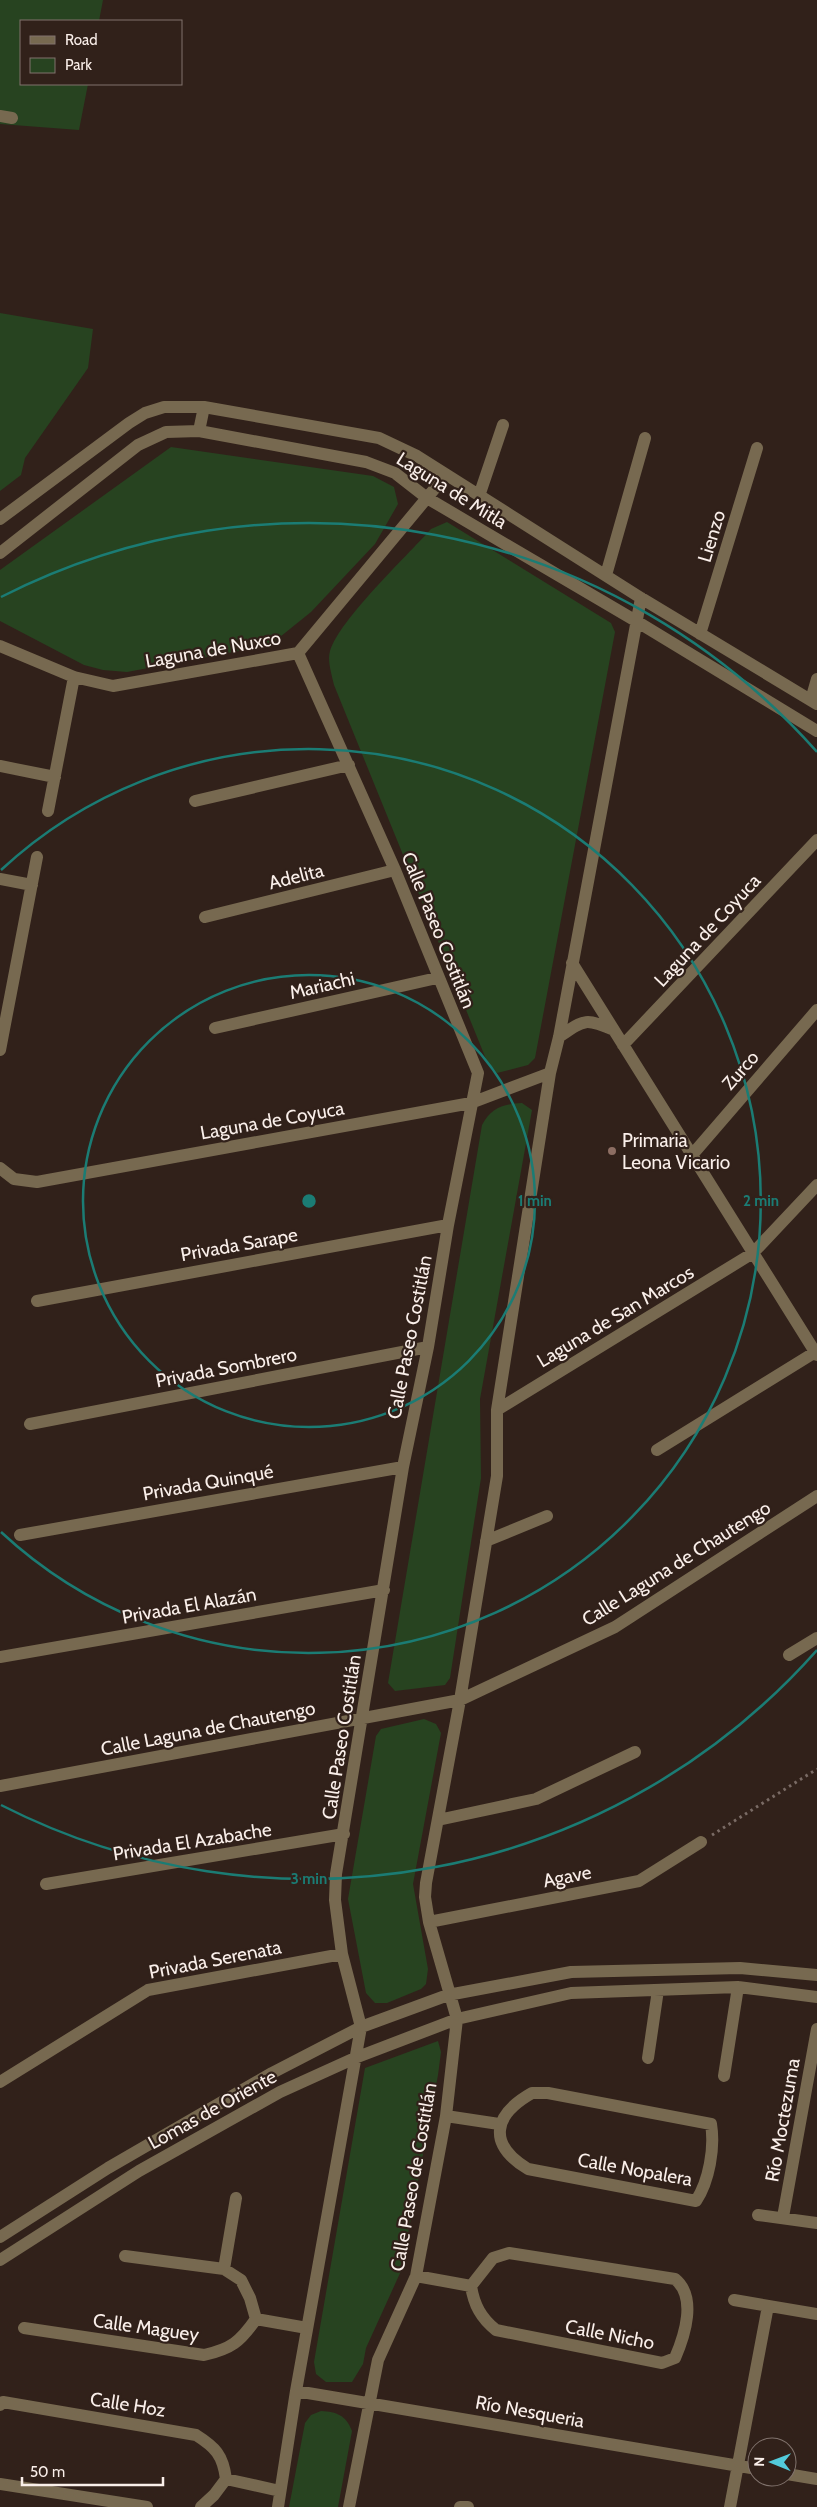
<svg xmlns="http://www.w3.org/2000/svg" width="817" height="2507" font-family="Cabin,sans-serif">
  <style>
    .green { fill: #274320 }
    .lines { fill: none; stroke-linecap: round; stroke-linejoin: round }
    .path { stroke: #7a6b65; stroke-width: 3; stroke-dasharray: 2.5 4; stroke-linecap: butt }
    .minor { stroke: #776950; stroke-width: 12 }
    .ring { fill: none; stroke: #1b7c74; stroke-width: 2.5 }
    .education-dot { fill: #8d6e63; stroke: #31211a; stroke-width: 2 }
    .labels { text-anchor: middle; stroke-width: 4.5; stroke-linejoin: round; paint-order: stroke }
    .street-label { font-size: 19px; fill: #faefea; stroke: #31211a }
    .poi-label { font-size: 19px; fill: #faefea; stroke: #31211a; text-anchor: start }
    .centre { fill: #1b7c74; stroke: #31211a; stroke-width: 2.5 }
    .ring-label { font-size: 15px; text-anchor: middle; font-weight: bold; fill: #1b7c74; stroke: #31211a; stroke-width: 4.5; stroke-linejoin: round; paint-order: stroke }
  </style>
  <rect width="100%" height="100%" fill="#31211a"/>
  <path class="green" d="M 0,0 L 103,0 L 99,21 L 21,21 L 21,84 L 88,84 L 79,130 L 0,124 Z
    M 0,313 L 93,329 L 88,368 L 25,458 L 21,475 L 0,491 Z
    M 171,447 L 373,476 L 394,487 L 398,504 L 375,544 L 311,612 L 270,645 L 127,672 L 103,670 L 84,665 L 0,621 L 0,570 Z
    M 447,522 L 611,623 L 615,632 L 535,1058 L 528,1065 L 497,1073 L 486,1059 L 334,685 C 332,675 327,661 330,651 C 340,619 406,557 431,529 Z
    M 522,1103 L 532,1110 L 480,1399 L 481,1478 L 450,1678 L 445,1685 L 395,1691 L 388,1683 L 482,1125 C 491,1108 503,1104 522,1103 Z
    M 424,1719 L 436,1724 L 441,1733 L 413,1884 L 428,1969 L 426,1984 L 421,1989 L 387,2003 L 375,2003 L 366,1993 L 348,1899 L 376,1736 L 381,1729 Z
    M 438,2041 L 441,2052 L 438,2075 L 401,2271 L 366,2348 L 363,2364 L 352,2382 L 326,2382 L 316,2374 L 314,2362 L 365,2068 Z
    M 321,2411 C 337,2412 346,2415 352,2431 L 338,2507 L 289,2507 L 305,2423 L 311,2415 Z"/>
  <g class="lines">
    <path class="path" d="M 712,1835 L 817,1769"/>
    <path class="minor" d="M 0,116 L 12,118
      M 199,431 L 204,407
      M 479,496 L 503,425
      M 0,519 L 129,423 L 145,413 L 164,407 L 204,407 L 379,438 L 417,456 L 641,598 L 817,704
      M 0,553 L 138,445 L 166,432 L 199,431 L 366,462 L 395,473 L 427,498 L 636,621 L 817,731
      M 606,575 L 645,438
      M 700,634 L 757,448
      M 0,646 L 74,677 L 113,686 L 298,653 L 446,475
      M 811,700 L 817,679
      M 0,766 L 55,777
      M 195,801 L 349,765
      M 48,811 L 74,677
      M 0,879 L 32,885
      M 205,917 L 395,870
      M 572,963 L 817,1355
      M 215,1028 L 437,978
      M 559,1037 C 585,1019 585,1018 614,1030
      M 623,1045 L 817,840
      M 0,1050 L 37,857
      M 692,1155 L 817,1010
      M 0,1168 L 14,1179 L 37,1182 L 471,1103 L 550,1073
      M 37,1301 L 448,1225
      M 497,1410 L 753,1253 L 817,1185
      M 30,1424 L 428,1347
      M 657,1450 L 817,1351
      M 20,1535 L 403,1467
      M 486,1541 L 547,1516
      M 789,1655 L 817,1638
      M 0,1657 L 384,1590
      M 0,1786 L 460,1700 L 615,1627 L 817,1496
      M 438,1820 L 536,1799 L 635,1752
      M 46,1884 L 344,1834
      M 429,1922 L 639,1881 L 701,1842
      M 648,2058 L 658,1990
      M 724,2076 L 738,1987
      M 0,2082 L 148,1990 L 342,1954
      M 532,2093 L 548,2093 L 711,2124 C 715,2148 709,2181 696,2201 L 528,2169 C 487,2144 493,2115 532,2093 Z
      M 446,2116 L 499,2124
      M 758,2215 L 817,2223
      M 783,2217 L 817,2029
      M 0,2237 L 108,2168 L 272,2073 L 361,2027 L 448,1995 L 571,1972 L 740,1968 L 817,1975
      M 509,2253 L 675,2279 C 697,2297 685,2335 675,2358 L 662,2363 L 496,2330 C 481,2318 474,2305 471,2286 L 493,2258 Z
      M 125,2256 L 224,2269 L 241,2280 L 250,2298 L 256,2319
      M 0,2260 L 139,2171 L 280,2092 L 355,2058 L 457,2019 L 571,1993 L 738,1987 L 817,1997
      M 224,2269 L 236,2198
      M 416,2276 L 471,2286
      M 734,2300 L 817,2314
      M 256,2319 L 307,2328
      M 24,2328 L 204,2355 C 231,2349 240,2342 256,2319
      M 296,2391 L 757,2469
      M 0,2405 L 3,2402 L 196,2435 C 215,2447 223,2455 226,2479 L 214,2495 L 201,2507
      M 787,2474 L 817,2479
      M 226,2479 L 280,2491
      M 0,2484 L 147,2507
      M 278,2507 L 296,2391 L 361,2027 L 342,1954 L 335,1900 L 336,1874 L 403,1467 L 428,1347 L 448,1225 L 478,1073 L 395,870 L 298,653
      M 349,2507 L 378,2360 L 416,2276 L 446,2116 L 457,2019 L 429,1922 L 425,1897 L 426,1883 L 460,1700 L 497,1476 L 497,1410 L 550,1073 L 559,1037 L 641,598
      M 460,2507 L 468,2507
      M 730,2507 L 768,2306"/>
  </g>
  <g class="ring">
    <circle cx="309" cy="1201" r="226"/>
    <path d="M1 870A452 452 0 1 1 1 1532"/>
    <path d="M817 1650A678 678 0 0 1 1 1805M1 597A678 678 0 0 1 817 752"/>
  </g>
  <circle class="education-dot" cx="612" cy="1151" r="5"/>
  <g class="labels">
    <g class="street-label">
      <text transform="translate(452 490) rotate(32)" y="7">Laguna de Mitla</text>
      <text transform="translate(711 536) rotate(-73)" y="7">Lienzo</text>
      <text transform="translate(213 649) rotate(-10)" y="7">Laguna de Nuxco</text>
      <text transform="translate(296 876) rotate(-14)" y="7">Adelita</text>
      <text transform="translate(439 930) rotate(68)" y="7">Calle Paseo Costitlán</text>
      <text transform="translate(707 930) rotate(-47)" y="7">Laguna de Coyuca</text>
      <text transform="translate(322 985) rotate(-13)" y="7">Mariachi</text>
      <text transform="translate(740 1070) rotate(-49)" y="7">Zurco</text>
      <text transform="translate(272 1120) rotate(-10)" y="7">Laguna de Coyuca</text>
      <text transform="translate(239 1244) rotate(-10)" y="7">Privada Sarape</text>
      <text transform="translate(615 1316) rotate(-31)" y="7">Laguna de San Marcos</text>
      <text transform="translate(409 1337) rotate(-79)" y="7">Calle Paseo Costitlán</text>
      <text transform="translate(226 1367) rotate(-11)" y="7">Privada Sombrero</text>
      <text transform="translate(208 1482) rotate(-10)" y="7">Privada Quinqué</text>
      <text transform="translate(676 1563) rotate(-32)" y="7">Calle Laguna de Chautengo</text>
      <text transform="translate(189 1605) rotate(-10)" y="7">Privada El Alazán</text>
      <text transform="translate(208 1728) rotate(-11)" y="7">Calle Laguna de Chautengo</text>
      <text transform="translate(341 1737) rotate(-81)" y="7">Calle Paseo Costitlán</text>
      <text transform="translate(192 1841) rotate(-9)" y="7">Privada El Azabache</text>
      <text transform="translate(567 1876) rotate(-11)" y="7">Agave</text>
      <text transform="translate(215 1959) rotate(-11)" y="7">Privada Serenata</text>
      <text transform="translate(212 2109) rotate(-29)" y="7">Lomas de Oriente</text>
      <text transform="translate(782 2120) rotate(-80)" y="7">Río Moctezuma</text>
      <text transform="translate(635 2169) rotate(10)" y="7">Calle Nopalera</text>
      <text transform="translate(413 2177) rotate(-80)" y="7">Calle Paseo de Costitlán</text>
      <text transform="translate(146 2327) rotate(8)" y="7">Calle Maguey</text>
      <text transform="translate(610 2334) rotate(11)" y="7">Calle Nicho</text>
      <text transform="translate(128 2404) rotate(9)" y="7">Calle Hoz</text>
      <text transform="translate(530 2411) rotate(10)" y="7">Río Nesqueria</text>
    </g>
    <g class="poi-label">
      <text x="622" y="1147">Primaria<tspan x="622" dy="22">Leona Vicario</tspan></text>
    </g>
  </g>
  <circle cx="309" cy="1201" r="8" class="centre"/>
  <g class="ring-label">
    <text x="535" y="1206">1 min</text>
    <text x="761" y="1206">2 min</text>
    <text x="309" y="1884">3 min</text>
  </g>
  <rect x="20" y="20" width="162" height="65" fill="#31211a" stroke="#81736d"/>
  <rect x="30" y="36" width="25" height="8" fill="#776950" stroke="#81736d"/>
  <text x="65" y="45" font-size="15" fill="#faefea">Road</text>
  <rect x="30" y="58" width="25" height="15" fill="#274320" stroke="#81736d"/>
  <text x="65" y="70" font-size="15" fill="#faefea">Park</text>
  <g transform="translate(772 2462) rotate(271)"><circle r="24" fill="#31211a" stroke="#81736d"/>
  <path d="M0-4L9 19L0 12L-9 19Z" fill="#53cbdb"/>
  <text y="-8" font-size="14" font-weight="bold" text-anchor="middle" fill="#faefea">N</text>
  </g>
  <path d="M22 2477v8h141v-8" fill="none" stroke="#faefea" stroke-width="2.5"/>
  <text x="30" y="2477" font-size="15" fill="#faefea" stroke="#31211a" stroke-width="4" paint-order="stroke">50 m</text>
</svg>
